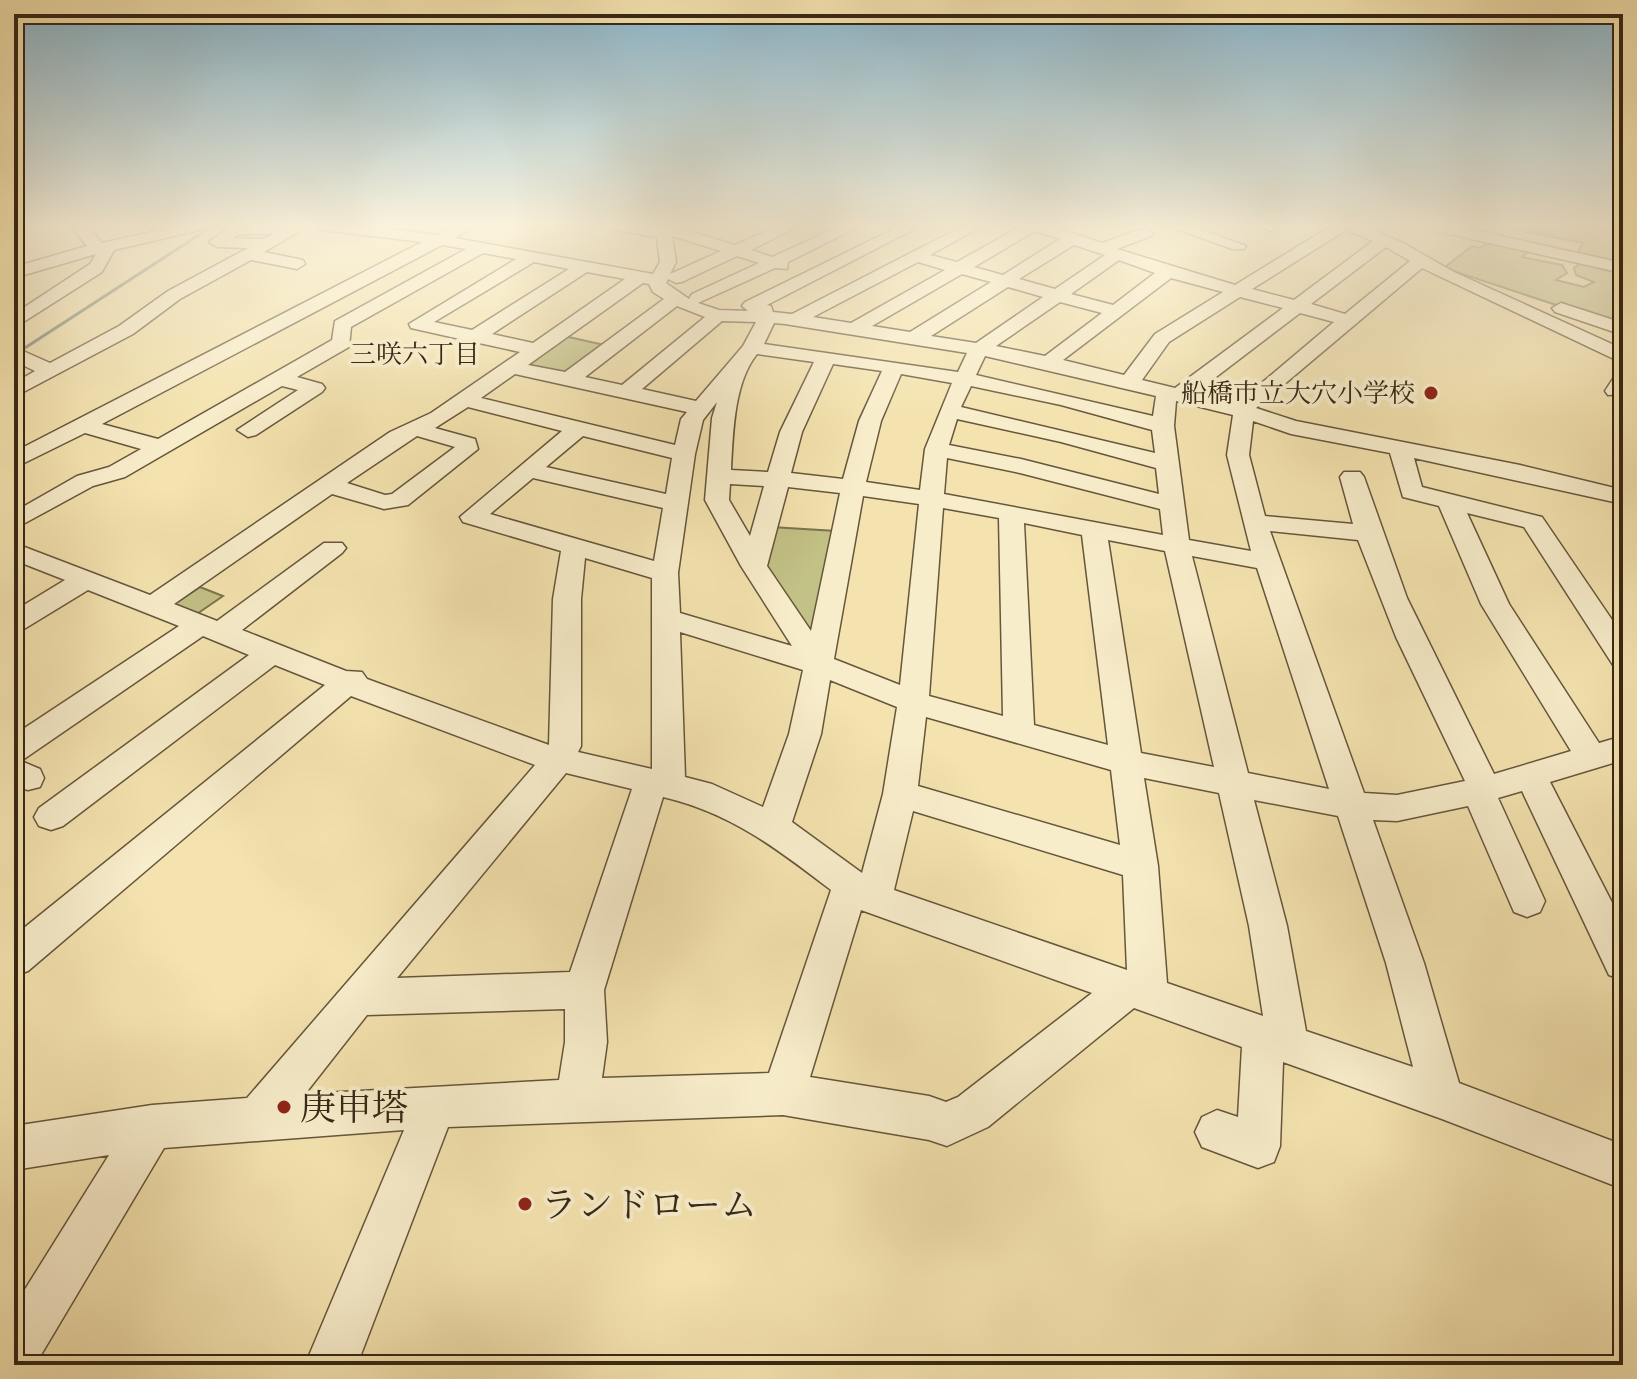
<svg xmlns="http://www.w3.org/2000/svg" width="1637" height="1379" font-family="'Old Standard TT','Noto Serif JP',serif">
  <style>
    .green { fill: #c2c186; stroke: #7c744e; stroke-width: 2 }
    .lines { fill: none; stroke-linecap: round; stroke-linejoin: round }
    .stream { stroke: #738270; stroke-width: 3 }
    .minor-casing { stroke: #66563c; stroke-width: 3 }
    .minor { fill: #f8edcb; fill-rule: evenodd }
    .poi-dot { fill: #8f2418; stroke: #f8edcb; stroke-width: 3 }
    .labels { text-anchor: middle; stroke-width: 8; stroke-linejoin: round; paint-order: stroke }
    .far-neighbourhood-label { font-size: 26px; fill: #362715; stroke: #f8edcb }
    .far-poi-label { font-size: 26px; fill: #362715; stroke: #f8edcb; text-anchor: end }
    .near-poi-label { font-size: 36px; fill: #362715; stroke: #f8edcb; text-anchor: start }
  </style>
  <rect width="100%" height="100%" fill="#f4e3af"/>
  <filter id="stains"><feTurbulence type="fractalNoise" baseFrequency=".0025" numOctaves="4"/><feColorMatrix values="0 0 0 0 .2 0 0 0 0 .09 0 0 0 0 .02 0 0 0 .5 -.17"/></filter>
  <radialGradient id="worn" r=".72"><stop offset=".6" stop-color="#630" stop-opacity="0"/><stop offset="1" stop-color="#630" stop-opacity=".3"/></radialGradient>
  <path class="green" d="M 1491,225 L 1623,225 L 1623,266 L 1576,255 L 1583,243 Z
    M 1492,240 L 1531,249 L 1522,257 L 1562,265 L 1567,273 L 1556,280 L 1584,287 L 1594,282 L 1576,275 L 1574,268 L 1580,263 L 1620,274 L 1616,279 L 1623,281 L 1623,327 L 1444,268 L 1472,246 L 1480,248 Z
    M 564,336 L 609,346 L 570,375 L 524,367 Z
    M 771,527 L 836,531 L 819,633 L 807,633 L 760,563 Z
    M 200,587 L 223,596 L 194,616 L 170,607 Z"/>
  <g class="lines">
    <path class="stream" d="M 14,355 L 205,231 L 208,225"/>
    <g class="minor-casing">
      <path id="minor" d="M 70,225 L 86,225 L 102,243 L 183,225 L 211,225 L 208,228 L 114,250 L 102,272 L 14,328 L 14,314 L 90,264 L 96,254 L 14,278 L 14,267 L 87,246 Z
        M 233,225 L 310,225 L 264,252 L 303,260 L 305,264 L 297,269 L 251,260 L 180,299 L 133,334 L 14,397 L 14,383 L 35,371 L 14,361 L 14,347 L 50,363 L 119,326 L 168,291 L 248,248 L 217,247 L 209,242 ZM 239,234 L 273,234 L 264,239 L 233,238 Z
        M 314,225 L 357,225 L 437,235 L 457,225 L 476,225 L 455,238 L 653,274 L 660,262 L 657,237 L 615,230 L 607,225 L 656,227 L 671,225 L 671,228 L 682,229 L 735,245 L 781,225 L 801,225 L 751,250 L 772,257 L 842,225 L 862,225 L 788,262 L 787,269 L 775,268 L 698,303 L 719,310 L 748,311 L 742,306 L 745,302 L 902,225 L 922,225 L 767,305 L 771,306 L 773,312 L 792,314 L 965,225 L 984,225 L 930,255 L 957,262 L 1023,225 L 1048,225 L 1102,243 L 1145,228 L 1153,233 L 1151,236 L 1117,249 L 1235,285 L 1333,225 L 1362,225 L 1403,243 L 1454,272 L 1623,349 L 1623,362 L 1616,360 L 1422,268 L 1256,408 L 1296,421 L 1520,465 L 1623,490 L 1623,504 L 1414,458 L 1422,487 L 1542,517 L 1623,636 L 1623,668 L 1613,665 L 1524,527 L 1467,513 L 1509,604 L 1599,743 L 1623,736 L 1623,760 L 1550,782 L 1623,924 L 1623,980 L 1609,975 L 1522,791 L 1498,798 L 1545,901 L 1540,912 L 1527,917 L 1514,912 L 1468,806 L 1397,821 L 1373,820 L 1424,963 L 1459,1083 L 1623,1145 L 1623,1189 L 1442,1119 L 1283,1062 L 1280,1146 L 1274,1162 L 1258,1168 L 1202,1147 L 1195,1132 L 1202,1117 L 1217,1110 L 1238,1117 L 1242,1047 L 1134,1008 L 988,1127 L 947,1146 L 929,1140 L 783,1115 L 448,1127 L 357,1365 L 305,1365 L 404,1130 L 164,1148 L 35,1365 L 14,1365 L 14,1307 L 109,1155 L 14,1170 L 14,1126 L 152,1105 L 247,1098 L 535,765 L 351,696 L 28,971 L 14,976 L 14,936 L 325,685 L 275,665 L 63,826 L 51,830 L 39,826 L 34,817 L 39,808 L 249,655 L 203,636 L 21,761 L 40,769 L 44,778 L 40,787 L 28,790 L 16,787 L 14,735 L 179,626 L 88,590 L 24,629 L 14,632 L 14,611 L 65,580 L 14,560 L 14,543 L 150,595 L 390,432 L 431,413 L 520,352 L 479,343 L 467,348 L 460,346 L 457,342 L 460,339 L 411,328 L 409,324 L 516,259 L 483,253 L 351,327 L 349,347 L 297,377 L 322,384 L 325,388 L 322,392 L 256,435 L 248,437 L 237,430 L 298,390 L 282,386 L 125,477 L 93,486 L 14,529 L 14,512 L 77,476 L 109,467 L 141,449 L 85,433 L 14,468 L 14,452 L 422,242 L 322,230 ZM 1346,230 L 1373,241 L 1294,300 L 1252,289 ZM 1035,231 L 1060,239 L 1003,275 L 974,267 ZM 672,236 L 721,251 L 670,274 L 676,262 ZM 442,245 L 466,249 L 335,321 L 332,340 L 158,439 L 102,424 ZM 1074,245 L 1105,255 L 1055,289 L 1019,279 ZM 1386,247 L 1410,261 L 1345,314 L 1311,304 ZM 737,256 L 759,263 L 692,294 L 689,299 L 666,283 L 668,279 L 676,283 L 682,282 ZM 1119,260 L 1155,273 L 1113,305 L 1071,294 ZM 534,262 L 569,269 L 472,330 L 434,322 ZM 918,262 L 945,270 L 851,323 L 813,317 ZM 587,272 L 625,279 L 533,343 L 492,334 ZM 962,274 L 991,282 L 910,332 L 872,326 ZM 1171,278 L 1223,292 L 1155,334 L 1124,375 L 1063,360 ZM 643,283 L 649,284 L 653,292 L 664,299 L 565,372 L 528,365 ZM 1008,287 L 1043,297 L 976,343 L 931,336 ZM 1240,297 L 1283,308 L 1175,388 L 1142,380 L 1169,342 ZM 1060,302 L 1102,313 L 1045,356 L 996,346 ZM 677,306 L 705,317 L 622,385 L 585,377 ZM 1300,313 L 1334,322 L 1238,403 L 1195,393 ZM 722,321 L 756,322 L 743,346 L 696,401 L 642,389 ZM 774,323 L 785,324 L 967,353 L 958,372 L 764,344 ZM 757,354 L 814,362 L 780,432 L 768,472 L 731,470 C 733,433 734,382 757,354 ZM 985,356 L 1156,396 L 1153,416 L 976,375 ZM 833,364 L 882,371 L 859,421 L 843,479 L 791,473 L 802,432 ZM 515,374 L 687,412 L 681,419 L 675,445 L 481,398 ZM 901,374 L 952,383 L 925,449 L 920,490 L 866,482 L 881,421 ZM 971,386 L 1061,405 L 1152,430 L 1155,453 L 961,407 ZM 1176,401 L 1233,415 L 1227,455 L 1251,551 L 1189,540 L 1174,426 ZM 717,402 L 712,418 L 705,500 L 741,566 L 792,646 L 680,613 L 678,573 L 695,454 L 703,420 ZM 468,407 L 562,431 L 460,517 L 463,522 L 561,551 L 553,599 L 549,745 L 367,679 L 362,672 L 346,671 L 242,630 L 342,553 L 346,548 L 342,543 L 324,543 L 217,621 L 174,604 L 332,494 L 384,509 L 408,505 L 478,449 L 475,439 L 435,428 ZM 957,419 L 1061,442 L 1156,468 L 1159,494 L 1021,459 L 949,445 ZM 1253,421 L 1291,434 L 1390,453 L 1403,497 L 1439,506 L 1481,604 L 1571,751 L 1494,774 L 1407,598 L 1364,477 L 1360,472 L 1344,472 L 1340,477 L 1353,524 L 1265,516 L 1249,455 ZM 417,436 L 455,447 L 392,494 L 385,495 L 347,483 ZM 583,436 L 672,458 L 666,494 L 546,467 ZM 947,458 L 1020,473 L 1160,509 L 1163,535 L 944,494 ZM 533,478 L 663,508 L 654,561 L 490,514 ZM 730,484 L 764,486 L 750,536 L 729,500 ZM 788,487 L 840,493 L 811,631 L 767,566 ZM 863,496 L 919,504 L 900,685 L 834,659 ZM 943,508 L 999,518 L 1003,716 L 929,696 ZM 1024,523 L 1082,535 L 1108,745 L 1034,725 ZM 1270,531 L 1358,540 L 1396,637 L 1465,781 L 1397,795 L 1364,793 ZM 1108,540 L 1165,551 L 1214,767 L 1141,753 ZM 1192,556 L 1257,568 L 1329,789 L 1248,773 ZM 585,558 L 652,578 L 652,769 L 578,752 L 581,746 L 581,599 ZM 680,632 L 803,670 L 789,734 L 763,807 L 712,784 L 685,777 ZM 830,680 L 897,707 L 883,794 L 862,873 L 792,822 L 821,734 ZM 926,717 L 1111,770 L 1120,845 L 918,786 ZM 566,773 L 632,789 L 570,972 L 397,978 ZM 1144,778 L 1219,793 L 1249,926 L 1263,1016 L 1167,983 L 1158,866 ZM 663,797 C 731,813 776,848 831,890 L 769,1073 L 602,1078 L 607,1042 L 604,990 ZM 1254,800 L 1338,816 L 1386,963 L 1413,1067 L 1306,1031 L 1287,926 ZM 913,811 L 1123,875 L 1127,970 L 894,890 ZM 861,910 L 1092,993 L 958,1097 L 946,1102 L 929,1096 L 810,1077 ZM 565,1009 L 565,1042 L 559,1080 L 305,1094 L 367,1015 Z
        M 1166,225 L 1189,225 L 1246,246 L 1244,249 L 1232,249 Z
        M 1259,225 L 1278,225 L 1279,226 L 1271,231 Z
        M 1423,225 L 1451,225 L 1623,263 L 1623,273 L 1431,230 Z
        M 1561,303 L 1623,323 L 1623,335 L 1555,312 L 1552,308 Z
        M 1623,372 L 1623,394 L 1608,395 L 1605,391 L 1616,374 Z"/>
    </g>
    <use href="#minor" class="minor"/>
  </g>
  <linearGradient id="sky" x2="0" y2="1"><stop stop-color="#89b8d0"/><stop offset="0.54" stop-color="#faf2db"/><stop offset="1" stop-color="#faf2db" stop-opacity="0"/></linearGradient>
  <rect width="1637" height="418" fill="url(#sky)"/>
  <g class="poi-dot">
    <circle cx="1431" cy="393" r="8"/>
    <circle cx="284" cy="1107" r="8"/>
    <circle cx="525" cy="1204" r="8"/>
  </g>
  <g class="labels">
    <g class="far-neighbourhood-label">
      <text x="415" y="363">三咲六丁目</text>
    </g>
    <g class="far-poi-label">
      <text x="1415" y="402">船橋市立大穴小学校</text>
    </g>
    <g class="near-poi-label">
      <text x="300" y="1120">庚申塔</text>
      <text x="541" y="1217">ランドローム</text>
    </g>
  </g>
  <rect width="1637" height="1379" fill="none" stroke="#f4e3af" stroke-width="48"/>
  <rect x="16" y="16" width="1605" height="1347" fill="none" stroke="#362715" stroke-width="4"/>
  <rect x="24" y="24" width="1589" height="1331" fill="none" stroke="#362715" stroke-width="2"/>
  <rect width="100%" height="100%" filter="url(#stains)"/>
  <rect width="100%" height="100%" fill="url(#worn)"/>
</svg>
